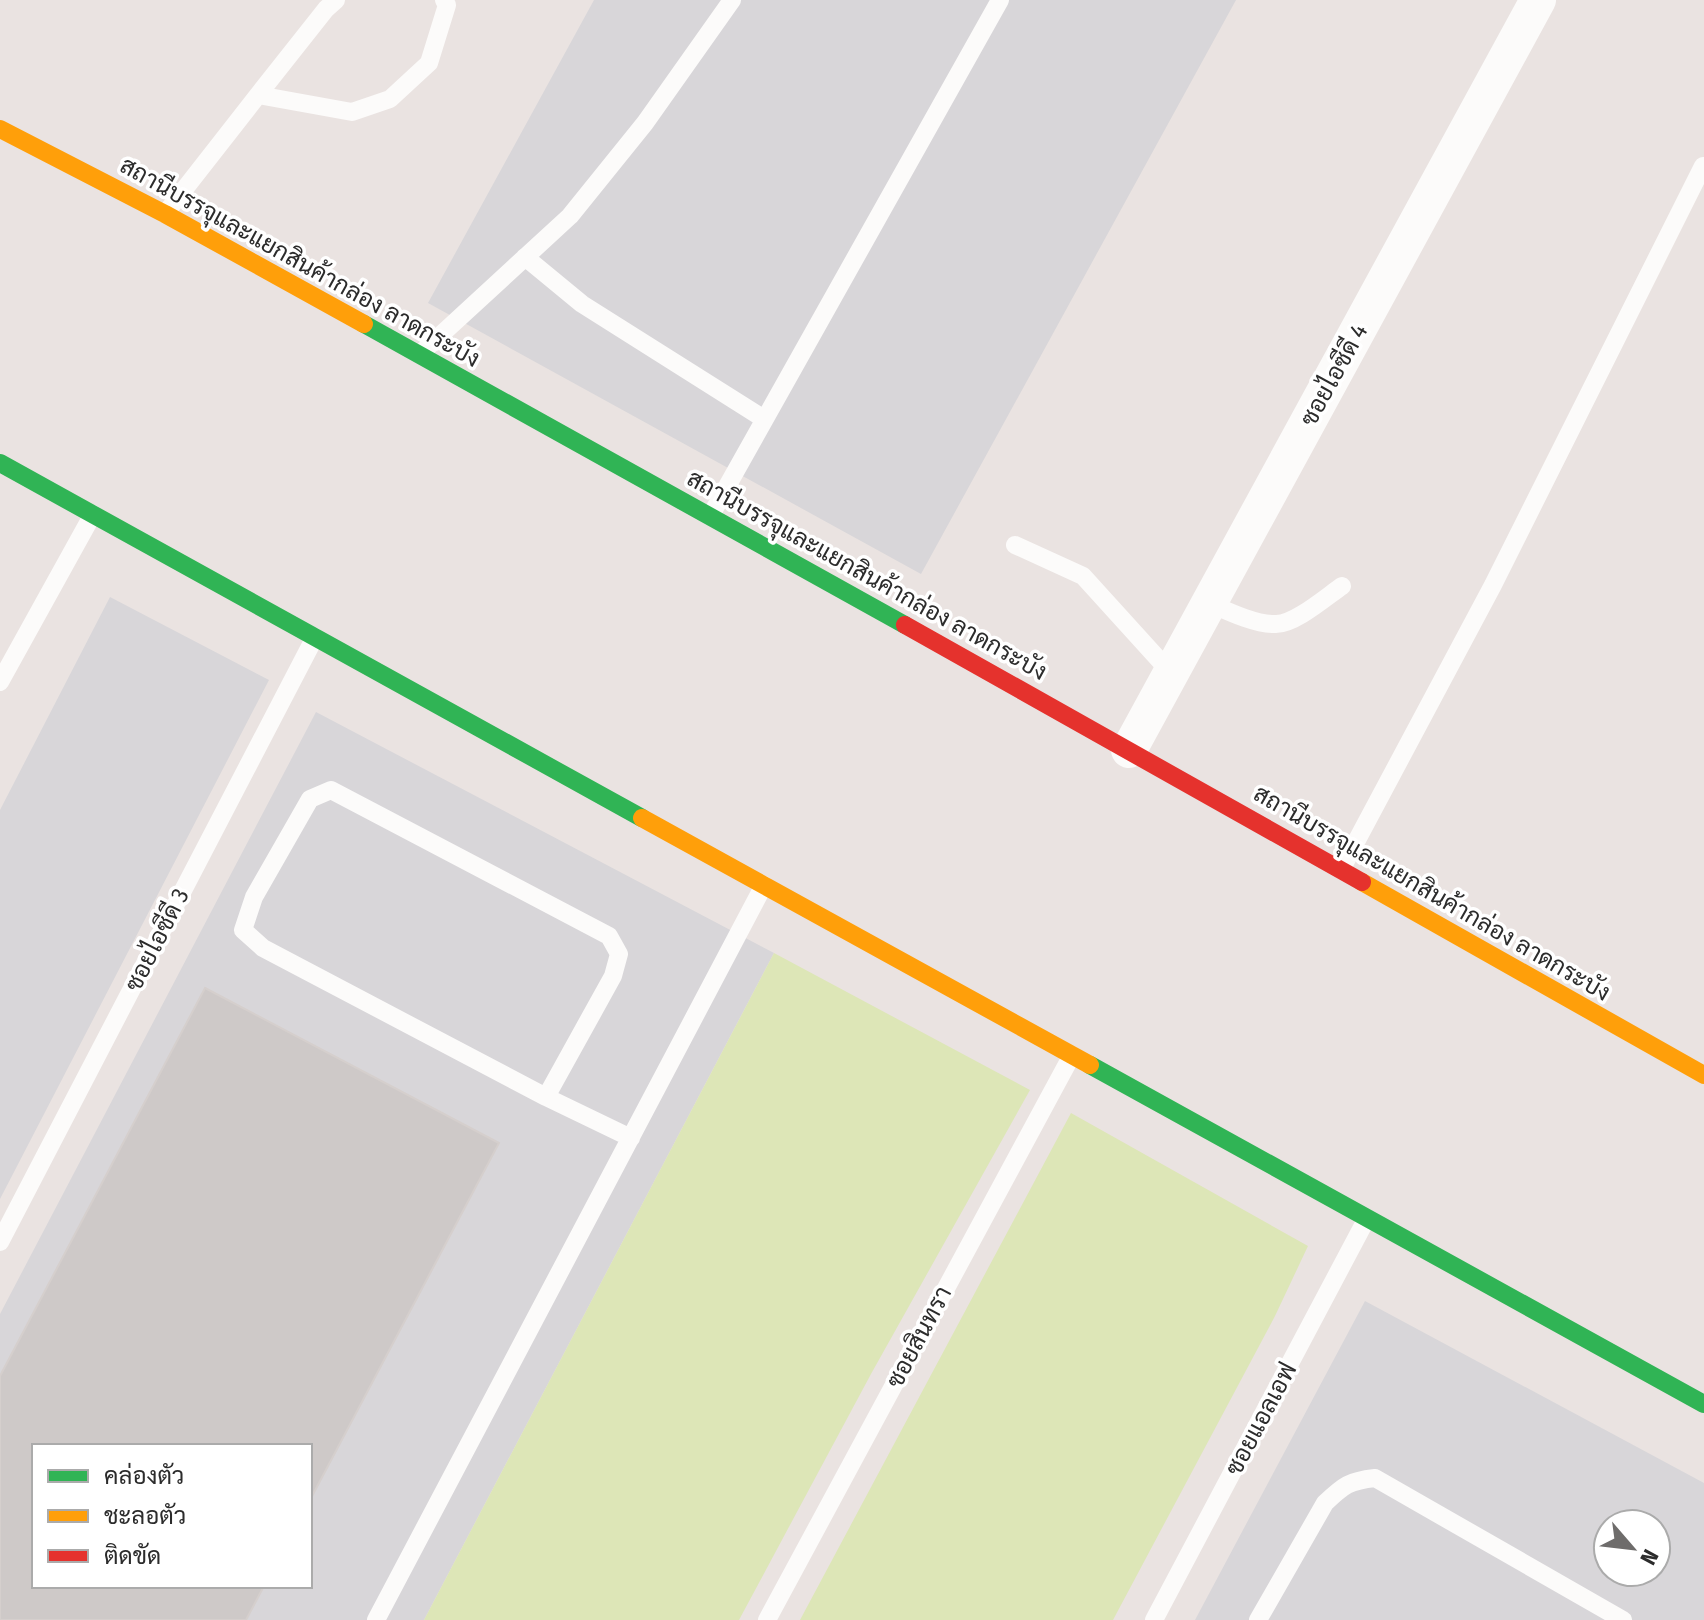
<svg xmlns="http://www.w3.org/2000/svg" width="1704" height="1620" font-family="'Fira Sans Condensed',Sarabun,sans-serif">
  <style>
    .industrial { fill: #d8d6d9; fill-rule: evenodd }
    .green { fill: #dde6b7 }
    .building { fill: #cec9c8; stroke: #d5cfcd; stroke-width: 2 }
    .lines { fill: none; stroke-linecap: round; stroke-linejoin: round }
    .lane { stroke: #fcfbfa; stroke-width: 18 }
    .street { stroke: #fcfbfa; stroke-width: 36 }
    .fast { stroke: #30b455; stroke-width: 18 }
    .slow { stroke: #ff9f0a; stroke-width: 18 }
    .jam { stroke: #e5322d; stroke-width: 18 }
    .labels { text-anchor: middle; stroke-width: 7; stroke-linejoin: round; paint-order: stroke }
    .street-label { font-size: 24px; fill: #2c2c2c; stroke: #fff }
  </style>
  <rect width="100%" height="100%" fill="#eae3e1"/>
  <path class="industrial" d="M 594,0 L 1236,0 L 921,574 L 428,303 Z
    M 110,597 L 269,680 L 0,1199 L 0,810 Z
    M 316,712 L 774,953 L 424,1620 L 0,1620 L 0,1314 ZM 34,1446 L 310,1446 L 310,1586 L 34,1586 Z
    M 1365,1301 L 1704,1483 L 1704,1620 L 1195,1620 ZM 1608,1524 L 1656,1524 L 1656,1572 L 1608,1572 Z"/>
  <path class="green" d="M 774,953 L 1030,1090 L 871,1374 L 739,1620 L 424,1620 Z
    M 1071,1113 L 1308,1246 L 1275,1316 L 1113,1620 L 800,1620 Z"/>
  <path class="building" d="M 205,988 L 499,1143 L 310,1500 L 310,1446 L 34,1446 L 34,1586 L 264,1586 L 246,1620 L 0,1620 L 0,1376 Z"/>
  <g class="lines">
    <path class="lane" d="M 336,0 L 326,9 L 258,95 L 352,112 L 390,99 L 429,63 L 447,5 L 444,0
      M 165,214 L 258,95
      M 525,257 L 582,304 L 764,419
      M 420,354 L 570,216 L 645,123 L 732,0
      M 711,515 L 1000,0
      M 1015,545 L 1083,576 L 1171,673
      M 1209,603 C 1227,611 1256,625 1276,624 C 1295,624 1326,597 1342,586
      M 0,682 L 93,514
      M 331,790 L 609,936 L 619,954 L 613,976 L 546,1097 L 263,948 L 243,930 L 254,897 L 310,799 Z
      M 1341,870 L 1493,585 L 1703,166
      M 546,1097 L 631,1138
      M 0,1242 L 315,637
      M 376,1620 L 764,885
      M 767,1620 L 1072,1055
      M 1154,1620 L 1367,1218
      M 1258,1620 L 1325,1503 C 1344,1485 1349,1481 1375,1478 L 1623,1620"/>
    <path class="street" d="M 1129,750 L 1538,0"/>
    <path class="fast" d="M 364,324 L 905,625
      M 0,463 L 642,818
      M 1090,1065 L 1704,1404"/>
    <path class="slow" d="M 0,129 L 165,214 L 364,324
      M 642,818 L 1090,1065
      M 1362,882 L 1704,1075"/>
    <path class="jam" d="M 905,625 L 1362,882"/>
  </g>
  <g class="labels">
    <g class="street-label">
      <text transform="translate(300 262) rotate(29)" y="8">สถานีบรรจุและแยกสินค้ากล่อง ลาดกระบัง</text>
      <text transform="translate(1334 375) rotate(-61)" y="8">ซอยไอซีดี 4</text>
      <text transform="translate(867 575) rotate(29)" y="8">สถานีบรรจุและแยกสินค้ากล่อง ลาดกระบัง</text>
      <text transform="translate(1432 893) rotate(30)" y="8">สถานีบรรจุและแยกสินค้ากล่อง ลาดกระบัง</text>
      <text transform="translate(157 940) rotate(-63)" y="8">ซอยไอซีดี 3</text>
      <text transform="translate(919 1337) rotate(-62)" y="8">ซอยสินทรา</text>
      <text transform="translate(1261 1419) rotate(-62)" y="8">ซอยแอลเอฟ</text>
    </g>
  </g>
  <rect x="32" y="1444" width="280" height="144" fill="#ffffff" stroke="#ababab" stroke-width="2"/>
  <rect x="48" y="1470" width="40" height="12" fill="#30b455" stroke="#ababab" stroke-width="2"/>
  <text x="104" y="1484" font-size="24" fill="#2c2c2c">คล่องตัว</text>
  <rect x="48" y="1510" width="40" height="12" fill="#ff9f0a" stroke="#ababab" stroke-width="2"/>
  <text x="104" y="1524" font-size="24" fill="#2c2c2c">ชะลอตัว</text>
  <rect x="48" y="1550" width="40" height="12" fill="#e5322d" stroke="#ababab" stroke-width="2"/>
  <text x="104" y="1564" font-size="24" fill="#2c2c2c">ติดขัด</text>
  <g transform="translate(1632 1548) rotate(118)"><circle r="38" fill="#ffffff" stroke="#ababab" stroke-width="2"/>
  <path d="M0-6L14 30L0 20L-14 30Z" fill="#6e6c6b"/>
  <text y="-12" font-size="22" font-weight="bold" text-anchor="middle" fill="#2c2c2c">N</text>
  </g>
</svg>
